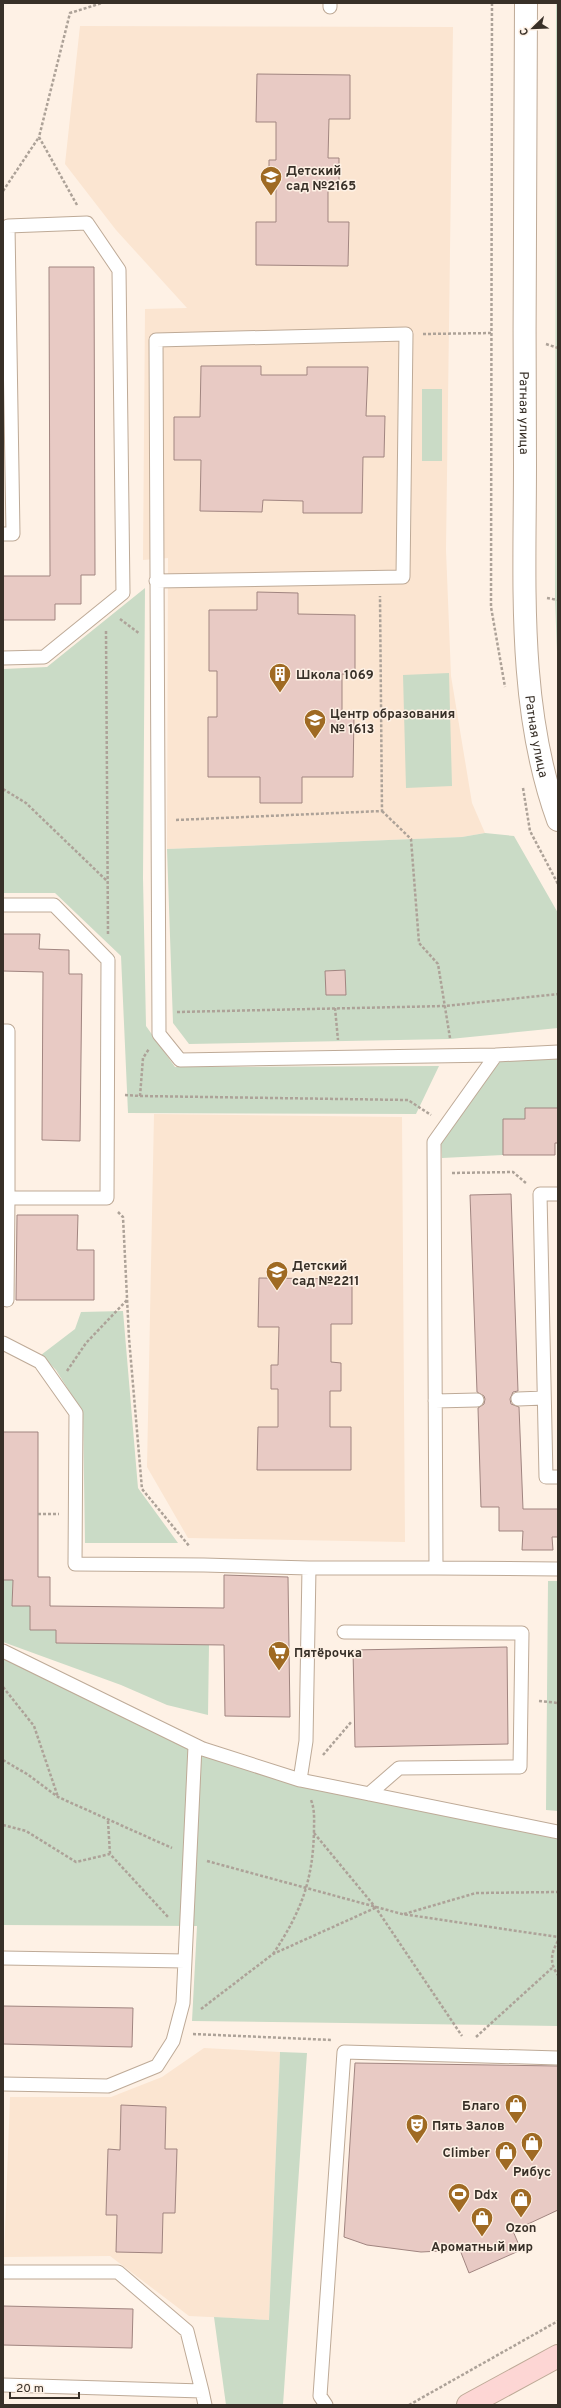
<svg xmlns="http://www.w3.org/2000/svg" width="561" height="2408" font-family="Overpass,sans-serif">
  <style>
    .built { fill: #fbe5d1 }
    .green { fill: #cadbc6 }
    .building { fill: #e8cac4; stroke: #a18580 }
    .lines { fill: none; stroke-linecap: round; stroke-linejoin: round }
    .lane-casing { stroke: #beaa97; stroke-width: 15 }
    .street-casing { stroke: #beaa97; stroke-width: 24 }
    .secondary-casing { stroke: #beaa97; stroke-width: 24 }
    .path { stroke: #ada298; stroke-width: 2.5; stroke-dasharray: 3 2; stroke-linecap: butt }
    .lane { stroke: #fff; stroke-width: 13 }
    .street { stroke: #fff; stroke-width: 22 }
    .secondary { stroke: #fdd6d4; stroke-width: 22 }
    .labels { text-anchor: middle; stroke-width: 3; stroke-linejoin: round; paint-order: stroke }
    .poi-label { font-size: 13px; font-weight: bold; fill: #383028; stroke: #fef1e5; text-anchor: start }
    .street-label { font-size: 13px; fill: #383028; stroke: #fef1e5 }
  </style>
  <rect width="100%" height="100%" fill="#fef1e5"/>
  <path class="built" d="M 80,26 L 453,27 L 446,550 L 451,676 L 472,803 L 485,833 L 462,837 L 167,849 L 168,558 L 143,560 L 145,309 L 187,308 L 116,230 L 65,164 Z
    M 154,1114 L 402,1117 L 405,1542 L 188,1538 L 147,1467 Z
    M 204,2048 L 280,2052 L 269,2320 L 189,2316 L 110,2256 L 4,2257 L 10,2097 L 111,2097 L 162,2077 Z"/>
  <path class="green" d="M 556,3 L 558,3 L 558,678 L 555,600 Z
    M 422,389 L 442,389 L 442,461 L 422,461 Z
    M 145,588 L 143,878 L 146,1026 L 175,1067 L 439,1066 L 416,1114 L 128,1113 L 121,956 L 55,893 L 3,893 L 3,669 L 47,667 Z
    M 449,673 L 452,786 L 406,788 L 403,675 Z
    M 485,833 L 514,836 L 558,913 L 558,1028 L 450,1039 L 189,1044 L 173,1023 L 167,849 L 462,837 Z
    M 558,1057 L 558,1108 L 525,1108 L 525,1119 L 503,1119 L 503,1155 L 442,1158 L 441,1143 L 500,1061 Z
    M 123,1311 L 138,1488 L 178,1543 L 85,1543 L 83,1413 L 56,1370 L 41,1355 L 75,1329 L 81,1312 Z
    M 3,1580 L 13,1580 L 12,1606 L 30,1606 L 30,1630 L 56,1630 L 56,1643 L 209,1645 L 208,1715 L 167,1705 L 121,1685 L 3,1642 Z
    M 548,1581 L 558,1581 L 558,1811 L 546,1810 Z
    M 3,1653 L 94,1700 L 291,1781 L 558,1837 L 558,2026 L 192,2021 L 197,1926 L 3,1925 Z
    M 280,2052 L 307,2053 L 283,2405 L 226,2405 L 214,2317 L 269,2320 Z"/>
  <path class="building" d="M 257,74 L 350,75 L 350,119 L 329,119 L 328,158 L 339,158 L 339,186 L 328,186 L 328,222 L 349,222 L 348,266 L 256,265 L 256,222 L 276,222 L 276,185 L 269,184 L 269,160 L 276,160 L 276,122 L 256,122 Z
    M 49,267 L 94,267 L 95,575 L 81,575 L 81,604 L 55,604 L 55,620 L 3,620 L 3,576 L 50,576 Z
    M 201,366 L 261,366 L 261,375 L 307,375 L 307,367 L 368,367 L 366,416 L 385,416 L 384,457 L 363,457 L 362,513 L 303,513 L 303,501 L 263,500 L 262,512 L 200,511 L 201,460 L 174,460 L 174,417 L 200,417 Z
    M 257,592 L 298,593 L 298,614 L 355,615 L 355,674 L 342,674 L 342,715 L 354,715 L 353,777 L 302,777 L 302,803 L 260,803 L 260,777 L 208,777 L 208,717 L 217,717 L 217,671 L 209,671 L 209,610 L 257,610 Z
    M 3,934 L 40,934 L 39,949 L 69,950 L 69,974 L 82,974 L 80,1141 L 42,1140 L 43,972 L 3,971 Z
    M 345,970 L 346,995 L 326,995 L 325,971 Z
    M 525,1108 L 558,1108 L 558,1143 L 555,1143 L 555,1155 L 503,1155 L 503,1119 L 525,1119 Z
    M 511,1194 L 518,1391 L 513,1392 L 510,1399 L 511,1404 L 519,1407 L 523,1509 L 558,1509 L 558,1537 L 552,1537 L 553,1550 L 522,1550 L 523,1531 L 499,1531 L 499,1507 L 481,1507 L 478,1408 L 484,1404 L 485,1399 L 484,1396 L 477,1392 L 470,1195 Z
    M 17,1215 L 78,1215 L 77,1250 L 94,1250 L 94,1300 L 16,1300 Z
    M 259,1278 L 352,1279 L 352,1324 L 331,1324 L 331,1362 L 341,1363 L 341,1391 L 330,1391 L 330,1427 L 351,1427 L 351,1470 L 257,1470 L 258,1427 L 278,1427 L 278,1389 L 271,1389 L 271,1365 L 278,1365 L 279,1327 L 258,1327 Z
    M 3,1432 L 38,1432 L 38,1577 L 50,1577 L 50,1606 L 224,1608 L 224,1575 L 288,1577 L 290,1717 L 225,1716 L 224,1645 L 56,1643 L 56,1630 L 30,1630 L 30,1606 L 12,1606 L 13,1580 L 3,1580 Z
    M 507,1647 L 508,1744 L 355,1747 L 353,1650 Z
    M 3,2006 L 133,2008 L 132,2047 L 3,2044 Z
    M 355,2063 L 558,2066 L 558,2210 L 513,2231 L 521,2250 L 469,2273 L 460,2250 L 421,2252 L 367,2245 L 344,2237 Z
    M 121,2105 L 166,2107 L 165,2149 L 177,2149 L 175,2213 L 163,2213 L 162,2253 L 116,2252 L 117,2215 L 106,2215 L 108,2149 L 120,2150 Z
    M 3,2306 L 133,2309 L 132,2348 L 3,2345 Z"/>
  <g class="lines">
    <g class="lane-casing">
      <path id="lane" d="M 330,7 L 330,3
        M 3,534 L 13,534 L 8,226 L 87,223 L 119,270 L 123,593 L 44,657 L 3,658
        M 156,581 L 403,577 L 406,334 L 156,340 L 159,1034 L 180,1060 L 496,1055
        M 3,905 L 54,905 L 108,960 L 107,1198 L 8,1198 L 8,1031 L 3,1031
        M 558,1194 L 540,1194 L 546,1477 L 558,1477
        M 7,1300 L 8,1198
        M 3,1343 L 40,1362 L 76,1413 L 75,1564 L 204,1565 L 309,1568
        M 518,1399 L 544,1398
        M 435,1401 L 477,1400
        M 436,1568 L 558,1569
        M 344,1632 L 522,1633 L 520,1767 L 399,1768 L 369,1794
        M 3,1651 L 203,1749 L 300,1780 L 558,1832
        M 300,1780 L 306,1741 L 309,1568 L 436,1568 L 434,1142 L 496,1055 L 558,1052
        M 3,1958 L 185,1961
        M 3,2084 L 108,2086 L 157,2066 L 173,2041 L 183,2003 L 195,1746
        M 3,2272 L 118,2272 L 187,2331 L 202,2391 L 3,2385
        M 202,2391 L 205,2405
        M 326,2405 L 320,2396 L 344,2052 L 558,2058"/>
    </g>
    <g class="street-casing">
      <g id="street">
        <path id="s1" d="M 526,3 C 525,157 524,311 525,465 C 525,582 517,707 558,820"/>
      </g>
    </g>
    <g class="secondary-casing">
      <path id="secondary" d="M 468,2405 L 558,2356"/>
    </g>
    <path class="path" d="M 492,3 L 491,607 L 505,687
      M 3,191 L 39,137
      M 77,205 L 39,137 L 70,13 L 102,3
      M 423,334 L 492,333
      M 546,344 L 558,348
      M 547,598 L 558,600
      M 120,619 L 140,634
      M 106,631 L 108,934
      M 523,788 L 530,831 L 558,884
      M 3,789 L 26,803 L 107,881
      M 382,811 L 411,839 L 419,943 L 438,964 L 450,1038
      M 176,820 L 382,811 L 380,596
      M 335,1008 L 338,1040
      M 177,1012 L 445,1006 L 558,994
      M 125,1095 L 140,1096 L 143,1058 L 149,1049
      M 140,1096 L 408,1100 L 431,1115
      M 452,1173 L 513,1172 L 527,1184
      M 118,1212 L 123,1217 L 129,1338 L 142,1489 L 190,1547
      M 67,1371 L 86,1343 L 127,1300
      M 38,1514 L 59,1514
      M 3,1687 L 34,1726 L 58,1797
      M 539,1701 L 558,1703
      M 323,1755 L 352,1721
      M 3,1760 L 27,1774 L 58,1797 L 172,1848
      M 108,1821 L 110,1854
      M 3,1825 L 26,1831 L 76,1862 L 110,1854 L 168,1917
      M 314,1833 L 376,1908 L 462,2036
      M 207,1861 L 402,1914 L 558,1937
      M 404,1914 L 476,1893 L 558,1892
      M 558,1941 C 551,1953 549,1963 558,1975
      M 273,1954 C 301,1912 313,1881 314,1830 C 314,1820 315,1810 311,1800
      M 201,2009 L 273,1954 L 375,1908
      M 193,2034 L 332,2040
      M 476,2037 L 552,1968
      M 409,2405 L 558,2321"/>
    <use href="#lane" class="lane"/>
    <use href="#street" class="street"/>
    <use href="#secondary" class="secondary"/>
  </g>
  <defs>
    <g id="school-pin" transform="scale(1.15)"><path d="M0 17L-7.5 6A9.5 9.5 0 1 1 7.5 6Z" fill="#9f6a23" stroke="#fef1e5"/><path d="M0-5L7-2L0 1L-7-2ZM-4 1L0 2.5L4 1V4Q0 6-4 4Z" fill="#fff"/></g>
    <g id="building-pin" transform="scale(1.15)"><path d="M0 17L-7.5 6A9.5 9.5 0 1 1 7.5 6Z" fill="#9f6a23" stroke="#fef1e5"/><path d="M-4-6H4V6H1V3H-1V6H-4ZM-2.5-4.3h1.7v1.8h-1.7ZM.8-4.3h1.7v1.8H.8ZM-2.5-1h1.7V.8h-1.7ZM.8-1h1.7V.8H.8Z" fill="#fff"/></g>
    <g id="supermarket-pin" transform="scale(1.15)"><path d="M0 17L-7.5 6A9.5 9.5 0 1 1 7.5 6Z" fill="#9f6a23" stroke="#fef1e5"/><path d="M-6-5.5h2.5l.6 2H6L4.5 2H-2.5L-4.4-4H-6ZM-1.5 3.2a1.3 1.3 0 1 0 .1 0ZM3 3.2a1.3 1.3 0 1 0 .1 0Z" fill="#fff"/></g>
    <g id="shop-pin" transform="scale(1.15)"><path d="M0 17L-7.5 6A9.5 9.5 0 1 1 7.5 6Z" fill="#9f6a23" stroke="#fef1e5"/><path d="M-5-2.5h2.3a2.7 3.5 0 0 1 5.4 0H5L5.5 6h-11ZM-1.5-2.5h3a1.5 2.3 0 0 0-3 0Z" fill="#fff"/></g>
    <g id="theatre-pin" transform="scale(1.15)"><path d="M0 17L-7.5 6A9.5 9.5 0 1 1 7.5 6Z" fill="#9f6a23" stroke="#fef1e5"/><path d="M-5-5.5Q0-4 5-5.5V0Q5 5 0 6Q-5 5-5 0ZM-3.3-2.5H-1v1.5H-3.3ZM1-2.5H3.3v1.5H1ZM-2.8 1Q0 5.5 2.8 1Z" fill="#fff"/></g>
    <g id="stadium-pin" transform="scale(1.15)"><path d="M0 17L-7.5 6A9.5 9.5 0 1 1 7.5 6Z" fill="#9f6a23" stroke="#fef1e5"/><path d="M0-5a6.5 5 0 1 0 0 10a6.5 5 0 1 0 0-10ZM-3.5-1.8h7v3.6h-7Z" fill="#fff"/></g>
  </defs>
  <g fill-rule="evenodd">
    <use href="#school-pin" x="271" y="177"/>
    <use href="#building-pin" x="280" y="674"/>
    <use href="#school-pin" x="315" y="720"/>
    <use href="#school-pin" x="277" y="1272"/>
    <use href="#supermarket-pin" x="279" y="1652"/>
    <use href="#shop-pin" x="516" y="2105"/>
    <use href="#theatre-pin" x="417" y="2125"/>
    <use href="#shop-pin" x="532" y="2143"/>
    <use href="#shop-pin" x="506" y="2152"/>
    <use href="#stadium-pin" x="459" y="2194"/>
    <use href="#shop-pin" x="521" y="2199"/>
    <use href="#shop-pin" x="482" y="2218"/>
  </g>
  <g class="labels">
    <g class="poi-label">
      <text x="286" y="175">Детский<tspan x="286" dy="15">сад №2165</tspan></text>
      <text x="296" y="679">Школа 1069</text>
      <text x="330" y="718">Центр образования<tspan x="330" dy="15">№ 1613</tspan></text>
      <text x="292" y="1270">Детский<tspan x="292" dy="15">сад №2211</tspan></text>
      <text x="294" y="1657">Пятёрочка</text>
      <text x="500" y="2110" text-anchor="end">Благо</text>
      <text x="432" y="2130">Пять Залов</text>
      <text x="490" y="2157" text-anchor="end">Climber</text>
      <text x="532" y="2176" text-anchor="middle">Рибус</text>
      <text x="474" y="2199">Ddx</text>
      <text x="521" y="2232" text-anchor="middle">Ozon</text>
      <text x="482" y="2251" text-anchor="middle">Ароматный мир</text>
    </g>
    <g class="street-label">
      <text dy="5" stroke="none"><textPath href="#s1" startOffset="410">Ратная улица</textPath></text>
      <text dy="5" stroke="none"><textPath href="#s1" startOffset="734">Ратная улица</textPath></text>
    </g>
  </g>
  <rect width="561" height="2408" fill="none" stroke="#383028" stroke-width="8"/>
  <g transform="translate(533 28) rotate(247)" stroke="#fef1e5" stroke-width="3" paint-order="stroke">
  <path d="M0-3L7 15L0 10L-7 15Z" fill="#383028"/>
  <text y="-6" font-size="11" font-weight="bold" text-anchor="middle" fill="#383028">С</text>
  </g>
  <path d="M10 2392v6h69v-6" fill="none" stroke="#383028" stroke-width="2"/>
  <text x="16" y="2392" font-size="12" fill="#383028" stroke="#fef1e5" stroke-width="3" paint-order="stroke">20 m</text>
</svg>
